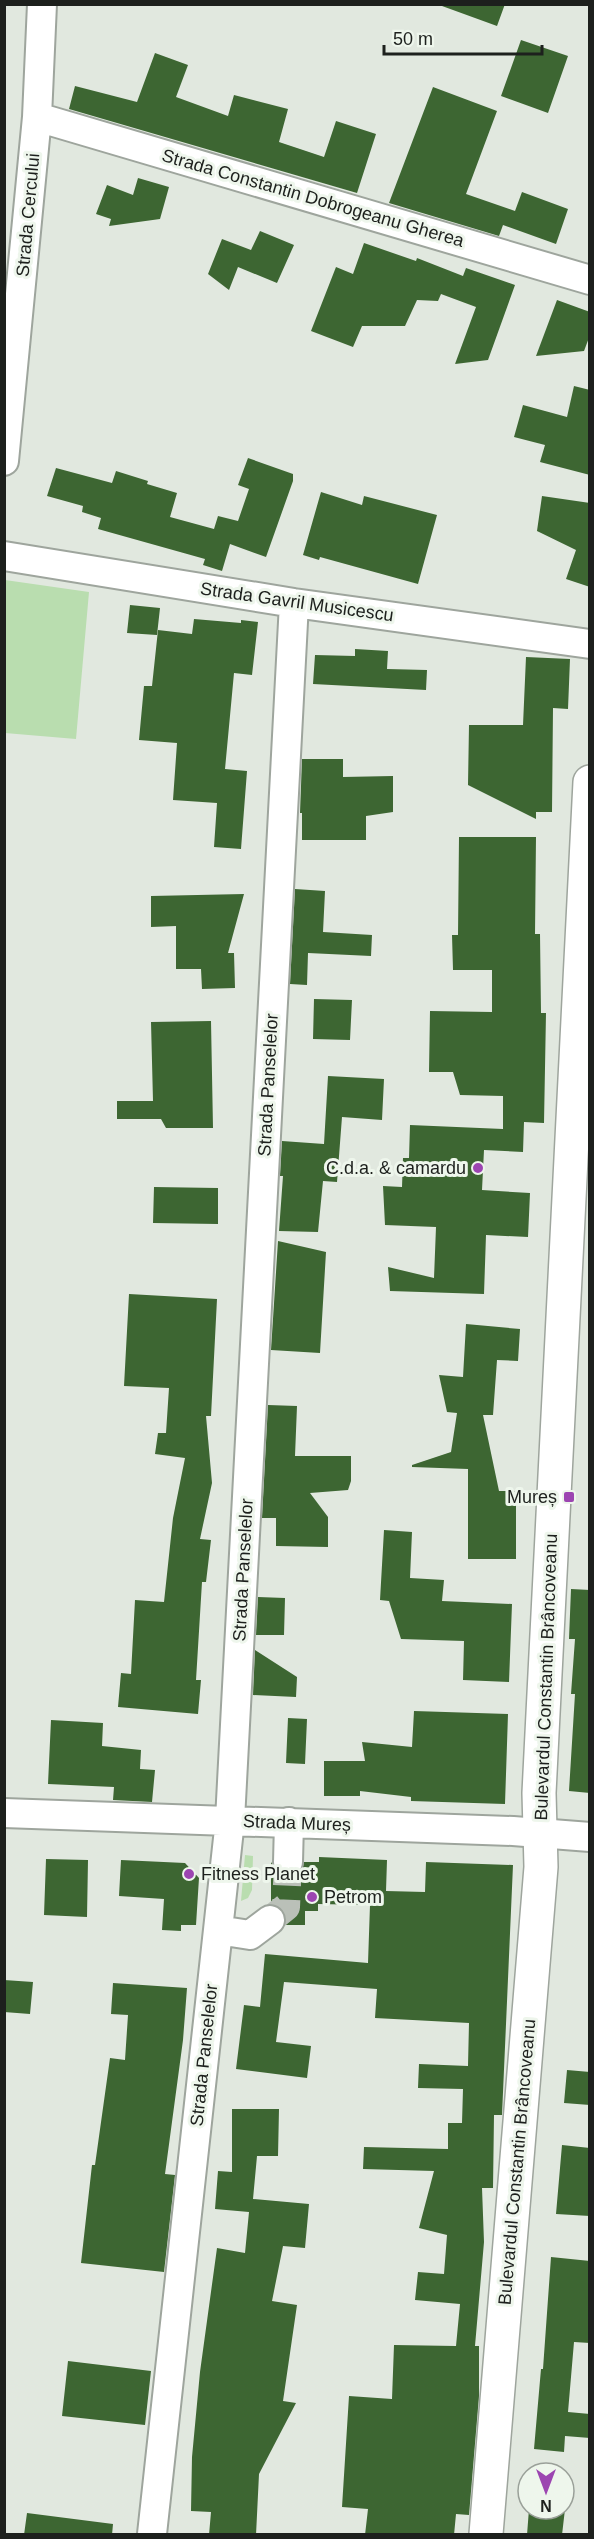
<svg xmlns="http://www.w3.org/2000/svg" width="594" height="2539" font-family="Helvetica,sans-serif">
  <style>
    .green { fill: #b9ddaf }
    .building { fill: #3d6632 }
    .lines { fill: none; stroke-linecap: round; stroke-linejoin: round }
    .minor-tunnel { stroke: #bac0b8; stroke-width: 28; stroke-dasharray: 28 14; stroke-linecap: butt }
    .minor-casing { stroke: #9ea59d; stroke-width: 32 }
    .major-casing { stroke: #9ea59d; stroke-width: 36 }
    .minor { stroke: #fff; stroke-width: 28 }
    .major { stroke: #fff; stroke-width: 33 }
    .poi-dot { fill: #9c45b1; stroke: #eef6ec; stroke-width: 2 }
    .labels { text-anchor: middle; stroke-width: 6; stroke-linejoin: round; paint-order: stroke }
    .street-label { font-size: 18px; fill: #1d201d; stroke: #eef6ec }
    .poi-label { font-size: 18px; fill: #1d201d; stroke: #eef6ec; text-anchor: end }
  </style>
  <rect width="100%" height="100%" fill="#e1e8df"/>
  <path class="green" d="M 5,580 L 89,592 L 76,739 L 5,733 Z
    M 245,1855 L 253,1856 L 252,1890 L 248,1898 L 241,1901 Z"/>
  <path class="building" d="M 443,4 L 505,4 L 497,26 L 442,6 Z
    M 521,40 L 568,56 L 548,113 L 501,96 Z
    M 155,53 L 188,65 L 176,97 L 228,116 L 234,95 L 288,109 L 279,142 L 324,157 L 336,121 L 376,134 L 357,193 L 69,109 L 75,86 L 137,102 Z
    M 433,87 L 497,111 L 466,194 L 515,211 L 522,192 L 568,209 L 556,244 L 503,225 L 499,236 L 389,203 Z
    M 138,178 L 169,187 L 160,219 L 109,226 L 111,219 L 96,214 L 107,185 L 133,195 Z
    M 260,231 L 294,245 L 277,283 L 238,267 L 229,290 L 208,274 L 222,239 L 251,250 Z
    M 364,243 L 416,261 L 417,258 L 463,276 L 466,268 L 515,285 L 488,360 L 455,364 L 476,307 L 441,294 L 438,301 L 417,300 L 405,326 L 362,326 L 353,347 L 311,331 L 336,267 L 353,274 Z
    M 557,300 L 590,312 L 590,335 L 584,351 L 536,356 Z
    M 574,386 L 590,390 L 590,475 L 540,462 L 545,445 L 514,437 L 523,405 L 567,417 Z
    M 248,458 L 293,474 L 293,481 L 266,557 L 230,544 L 222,571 L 203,565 L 205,559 L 98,529 L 101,518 L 82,512 L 83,506 L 47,496 L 56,468 L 112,483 L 116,471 L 148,481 L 147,484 L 177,493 L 170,517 L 214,529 L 218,516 L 238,521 L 249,489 L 238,485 Z
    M 321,492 L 362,505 L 364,496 L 437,515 L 418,584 L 320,557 L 319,560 L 303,555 Z
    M 542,496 L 590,503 L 590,587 L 566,579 L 576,550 L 537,531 Z
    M 130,605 L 160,608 L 157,635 L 127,633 Z
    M 194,619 L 241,623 L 241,620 L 258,622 L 252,675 L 234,673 L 225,769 L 247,771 L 241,849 L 214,847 L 217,803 L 173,800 L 177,743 L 139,740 L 144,686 L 152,686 L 158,630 L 192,634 Z
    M 355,649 L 388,651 L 387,669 L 427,670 L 426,690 L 313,684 L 315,655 L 355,656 Z
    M 526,657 L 570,659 L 568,709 L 553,708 L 552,812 L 536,812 L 536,819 L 468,785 L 469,725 L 523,725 Z
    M 302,759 L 343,759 L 343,777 L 393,776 L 393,812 L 366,816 L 366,840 L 302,840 L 302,813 L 300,813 Z
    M 459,837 L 536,837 L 535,934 L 540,934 L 541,1013 L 546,1013 L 544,1123 L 524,1122 L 523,1152 L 484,1150 L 482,1190 L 530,1193 L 528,1237 L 486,1235 L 484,1294 L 390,1291 L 388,1267 L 434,1278 L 436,1227 L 385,1225 L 383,1186 L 402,1187 L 403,1158 L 409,1158 L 410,1125 L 503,1129 L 503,1096 L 460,1095 L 453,1072 L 429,1072 L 430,1011 L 492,1012 L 492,970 L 453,970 L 452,935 L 458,935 Z
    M 295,889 L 325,891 L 323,932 L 372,935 L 371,956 L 308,953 L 307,985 L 290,984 Z
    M 244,894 L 228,953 L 234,953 L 235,988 L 202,989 L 201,969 L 176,969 L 176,926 L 151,927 L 151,896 Z
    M 314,999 L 352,1000 L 350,1040 L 313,1039 Z
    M 211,1021 L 213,1128 L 166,1128 L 161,1119 L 117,1119 L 117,1101 L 153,1101 L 151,1022 Z
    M 328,1076 L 384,1079 L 382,1120 L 342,1117 L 337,1182 L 323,1181 L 318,1232 L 279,1231 L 283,1176 L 280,1176 L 282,1141 L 324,1144 Z
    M 154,1187 L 218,1188 L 218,1224 L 153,1223 Z
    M 278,1241 L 326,1252 L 320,1353 L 271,1350 Z
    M 129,1294 L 217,1299 L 211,1416 L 206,1416 L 212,1483 L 200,1539 L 211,1540 L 206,1582 L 202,1582 L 196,1680 L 201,1680 L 198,1714 L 118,1707 L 121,1673 L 131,1674 L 135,1600 L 164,1602 L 173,1518 L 185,1458 L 155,1454 L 158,1433 L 166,1433 L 169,1388 L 124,1386 Z
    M 466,1324 L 520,1329 L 518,1361 L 497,1360 L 493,1415 L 483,1415 L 499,1491 L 516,1491 L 516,1559 L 468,1559 L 468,1469 L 412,1467 L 412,1465 L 451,1452 L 457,1413 L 447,1412 L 439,1375 L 463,1377 Z
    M 268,1405 L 297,1406 L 295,1456 L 351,1456 L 351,1481 L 348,1490 L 310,1493 L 328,1517 L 328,1547 L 276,1546 L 276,1518 L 262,1518 Z
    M 384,1530 L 412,1532 L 410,1578 L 444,1580 L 442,1601 L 512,1604 L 509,1682 L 463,1680 L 464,1641 L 401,1639 L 389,1601 L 380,1600 Z
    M 571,1589 L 590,1590 L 590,1793 L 569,1791 L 575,1694 L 571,1694 L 575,1639 L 569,1639 Z
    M 258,1597 L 285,1598 L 284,1635 L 256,1635 Z
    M 255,1650 L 297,1677 L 296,1697 L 253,1695 Z
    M 414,1711 L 508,1714 L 505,1804 L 411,1801 L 411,1797 L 360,1791 L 360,1796 L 324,1796 L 324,1761 L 365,1761 L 362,1742 L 412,1747 Z
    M 288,1718 L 307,1719 L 305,1764 L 286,1763 Z
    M 51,1720 L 103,1723 L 102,1746 L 141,1750 L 140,1769 L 155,1770 L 152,1802 L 113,1800 L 114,1787 L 48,1784 Z
    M 319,1857 L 387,1860 L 386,1891 L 425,1892 L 426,1862 L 513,1865 L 502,2115 L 494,2115 L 493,2188 L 482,2188 L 484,2242 L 475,2346 L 479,2346 L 479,2396 L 469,2515 L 456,2514 L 454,2535 L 365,2535 L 368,2509 L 342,2507 L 349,2396 L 392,2399 L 394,2345 L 456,2346 L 460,2304 L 415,2300 L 418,2272 L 444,2274 L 447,2235 L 419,2228 L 434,2171 L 363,2169 L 364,2147 L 448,2149 L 448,2123 L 462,2123 L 463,2089 L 418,2088 L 419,2064 L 468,2066 L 469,2023 L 375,2018 L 377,1989 L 284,1982 L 276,2042 L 311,2046 L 307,2078 L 236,2069 L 244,2005 L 260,2007 L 265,1954 L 368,1963 L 370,1905 L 318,1904 L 318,1911 L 305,1911 L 305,1925 L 285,1925 L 283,1911 L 277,1905 L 271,1904 L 271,1862 L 279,1876 L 288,1878 L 296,1876 L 302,1871 L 304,1862 L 319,1862 Z
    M 46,1859 L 88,1860 L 87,1917 L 44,1915 Z
    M 121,1860 L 185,1863 L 199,1878 L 196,1925 L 181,1925 L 181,1931 L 162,1930 L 164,1899 L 119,1896 Z
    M 4,1980 L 33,1982 L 30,2014 L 4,2012 Z
    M 113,1983 L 187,1988 L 183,2040 L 165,2174 L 175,2175 L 164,2272 L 81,2263 L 92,2165 L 95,2165 L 110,2058 L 125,2060 L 128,2015 L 111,2014 Z
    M 567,2070 L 590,2072 L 590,2105 L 564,2103 Z
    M 232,2109 L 279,2109 L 278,2156 L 257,2156 L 253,2199 L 309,2204 L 305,2248 L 283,2246 L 272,2301 L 297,2305 L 283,2401 L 296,2403 L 259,2474 L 256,2535 L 209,2535 L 211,2512 L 191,2511 L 192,2457 L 200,2372 L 217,2248 L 245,2253 L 249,2212 L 215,2209 L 218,2171 L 232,2172 Z
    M 562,2145 L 590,2148 L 590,2216 L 556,2214 Z
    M 551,2257 L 590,2261 L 590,2343 L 574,2342 L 568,2412 L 590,2414 L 590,2438 L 565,2436 L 564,2452 L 534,2449 L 541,2369 L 543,2369 Z
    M 68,2361 L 151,2371 L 145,2425 L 62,2416 Z
    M 529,2509 L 565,2509 L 562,2535 L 527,2535 Z
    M 27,2513 L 113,2524 L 112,2535 L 24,2535 Z"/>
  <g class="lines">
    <path class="minor-tunnel" d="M 270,1920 L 286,1907 L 288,1862"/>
    <g class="minor-casing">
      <path id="minor" d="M 37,117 L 590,280
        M 4,461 L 37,117 L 42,4
        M 4,556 L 294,603 L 590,644
        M 4,1813 L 513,1831 L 590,1837
        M 288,1862 L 289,1822
        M 218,1930 L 250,1935 L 270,1920
        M 152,2534 L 230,1820 L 294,603"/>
    </g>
    <g class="major-casing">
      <path id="major" d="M 486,2534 L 541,1867 L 539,1793 L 590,782"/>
    </g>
    <use href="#minor" class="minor"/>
    <use href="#major" class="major"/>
  </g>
  <g class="poi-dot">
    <circle cx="478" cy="1168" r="6"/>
    <rect x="563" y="1491" width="12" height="12" rx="3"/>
    <circle cx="189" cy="1874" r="6"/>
    <circle cx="312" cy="1897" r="6"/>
  </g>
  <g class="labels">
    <g class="street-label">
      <text transform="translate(313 198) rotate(16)" y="6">Strada Constantin Dobrogeanu Gherea</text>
      <text transform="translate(28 215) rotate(-85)" y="6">Strada Cercului</text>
      <text transform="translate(297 602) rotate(8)" y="6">Strada Gavril Musicescu</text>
      <text transform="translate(268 1085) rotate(-87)" y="6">Strada Panselelor</text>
      <text transform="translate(243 1570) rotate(-87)" y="6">Strada Panselelor</text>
      <text transform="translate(546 1677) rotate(-88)" y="6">Bulevardul Constantin Brâncoveanu</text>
      <text transform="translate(297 1823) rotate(2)" y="6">Strada Mureș</text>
      <text transform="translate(204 2055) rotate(-84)" y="6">Strada Panselelor</text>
      <text transform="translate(517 2162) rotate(-85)" y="6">Bulevardul Constantin Brâncoveanu</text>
    </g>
    <g class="poi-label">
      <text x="466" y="1174">C.d.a. &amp; camardu</text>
      <text x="557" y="1503">Mureș</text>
      <text x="201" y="1880" text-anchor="start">Fitness Planet</text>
      <text x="324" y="1903" text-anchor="start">Petrom</text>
    </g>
  </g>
  <rect width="594" height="2539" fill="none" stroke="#1d201d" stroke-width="12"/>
  <g transform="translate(546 2491) rotate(180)"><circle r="28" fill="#eef6ec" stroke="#9aa099" stroke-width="1.5"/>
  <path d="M0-4.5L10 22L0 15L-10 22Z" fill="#9c45b1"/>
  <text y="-9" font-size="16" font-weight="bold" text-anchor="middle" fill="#1d201d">N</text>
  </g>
  <path d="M384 45v9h158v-9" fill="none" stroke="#1d201d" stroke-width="3"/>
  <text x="393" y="45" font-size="18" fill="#1d201d" stroke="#eef6ec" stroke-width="4.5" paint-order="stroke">50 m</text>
</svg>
